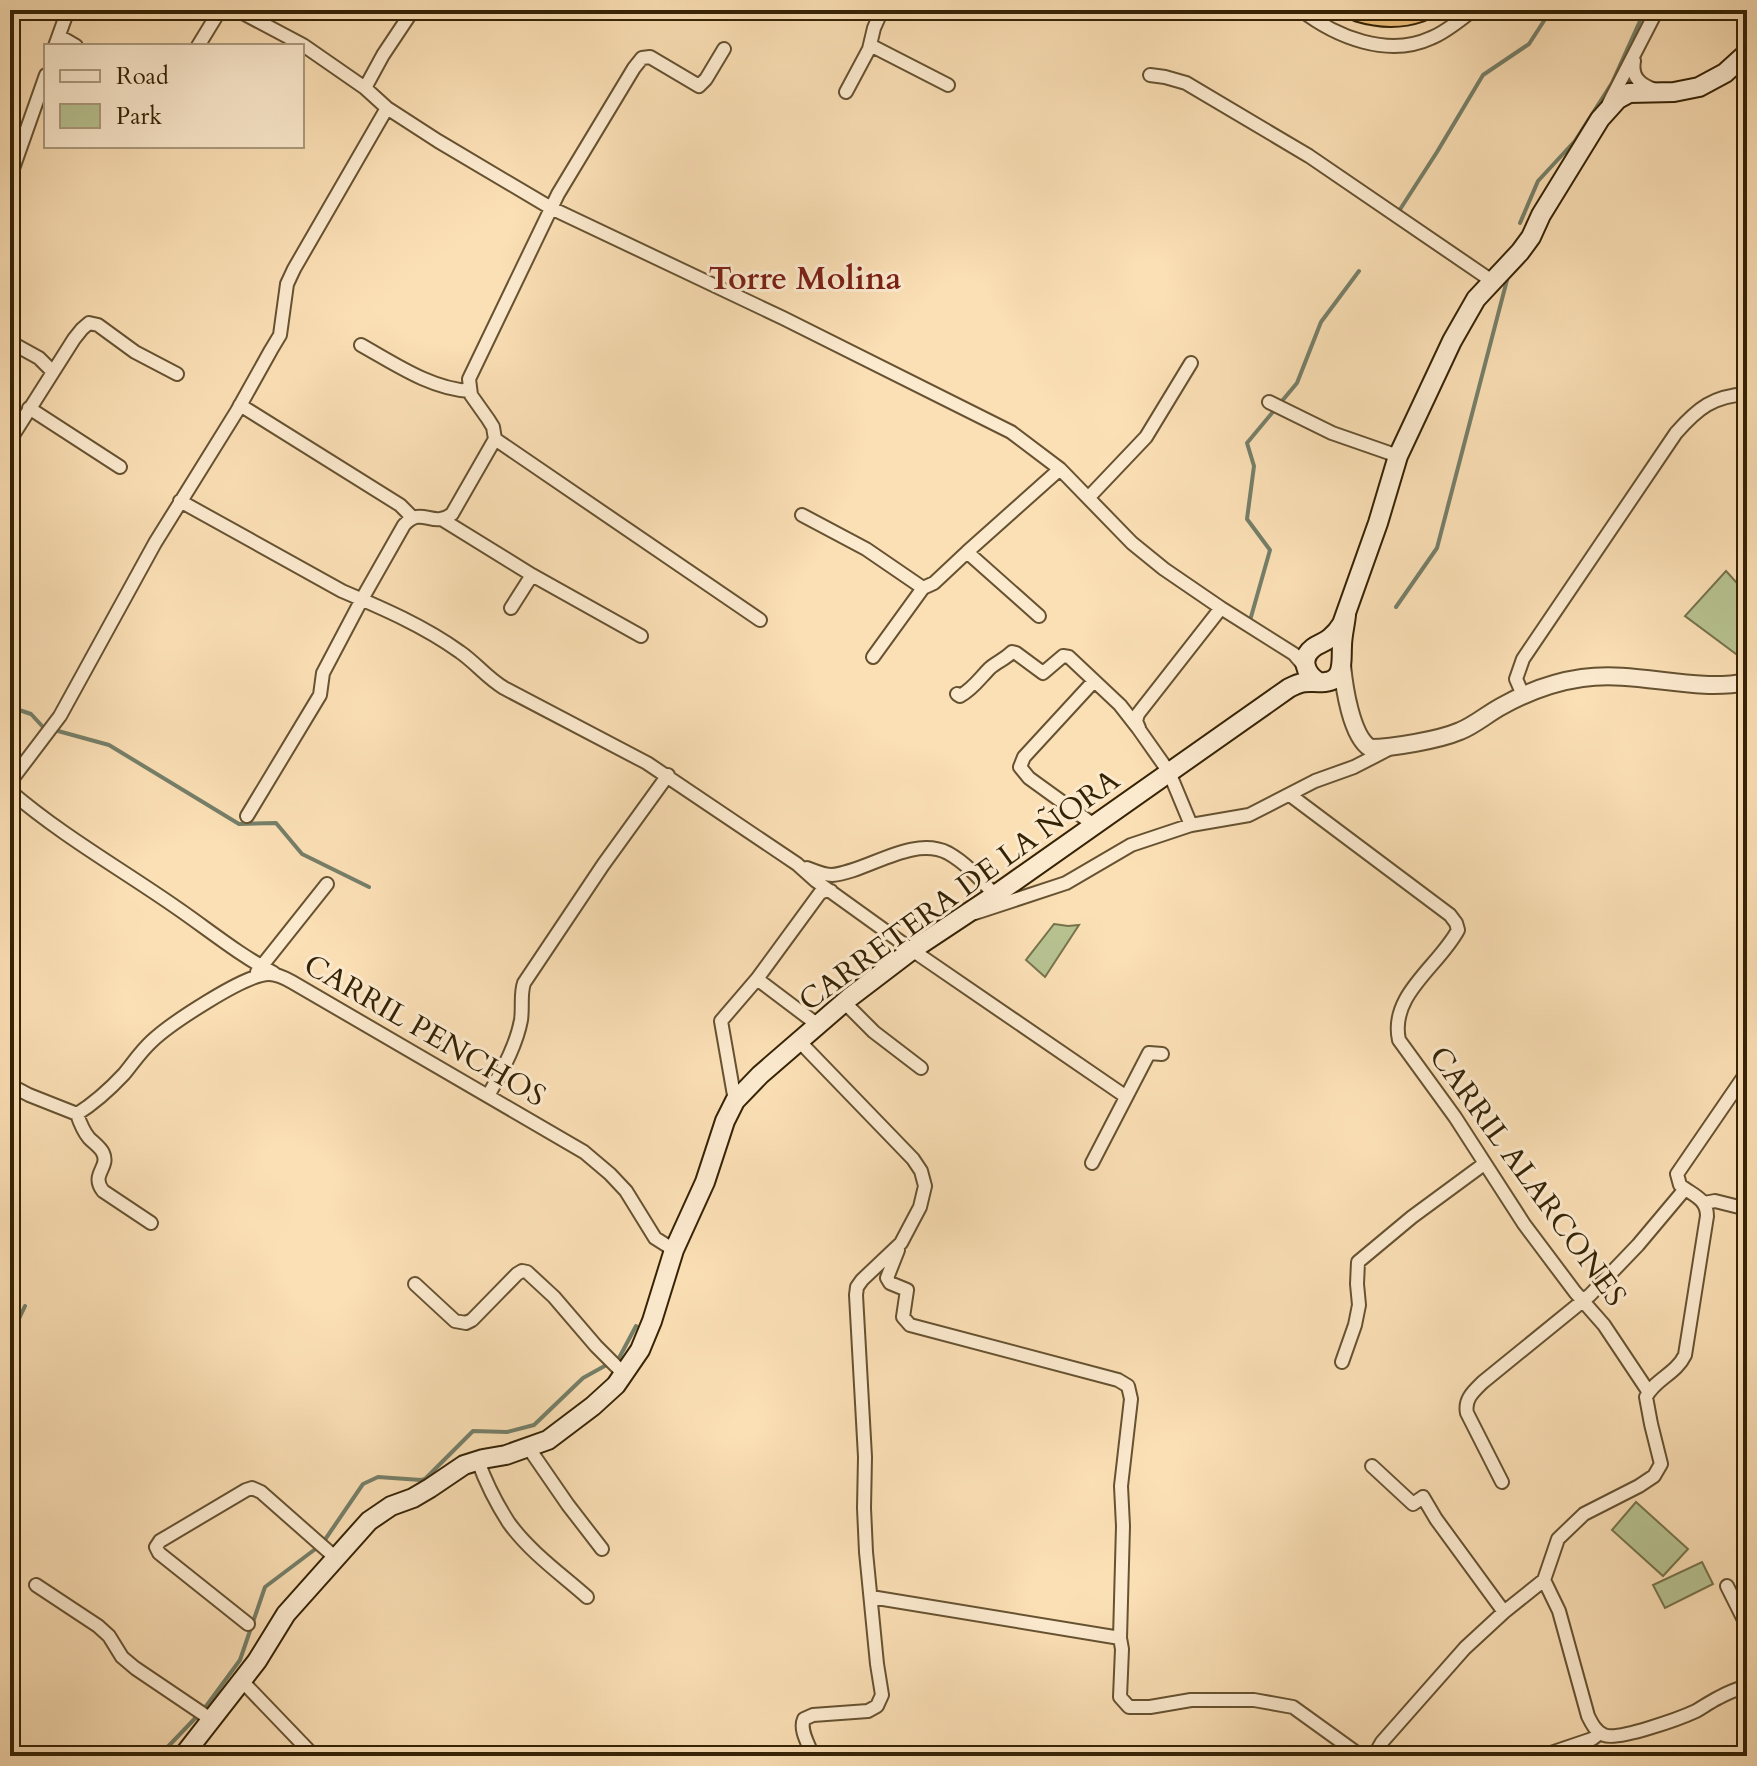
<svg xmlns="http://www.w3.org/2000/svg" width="1757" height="1766" font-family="Cardo,serif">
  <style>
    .green { fill: #b8c392; stroke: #76734c; stroke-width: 2 }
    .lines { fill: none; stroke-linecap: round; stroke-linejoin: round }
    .stream { stroke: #757f69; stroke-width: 4 }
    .minor-casing { stroke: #665231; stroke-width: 16 }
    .tertiary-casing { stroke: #665231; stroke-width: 20 }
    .secondary-casing { stroke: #352305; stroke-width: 22 }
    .motorway-casing { stroke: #352305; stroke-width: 26 }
    .minor { stroke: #fceacf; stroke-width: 12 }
    .tertiary { stroke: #fceacf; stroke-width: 16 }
    .secondary { stroke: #fceacf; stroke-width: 18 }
    .motorway { stroke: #eec07a; stroke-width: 22 }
    .labels { text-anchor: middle; stroke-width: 6; stroke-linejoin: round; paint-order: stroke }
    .street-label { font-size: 30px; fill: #352305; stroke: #fceacf }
    .neighbourhood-label { font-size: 32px; font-weight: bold; fill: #7a1f14; stroke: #fceacf }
  </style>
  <rect width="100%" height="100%" fill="#fbdfb5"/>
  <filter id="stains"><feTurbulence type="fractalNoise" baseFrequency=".0025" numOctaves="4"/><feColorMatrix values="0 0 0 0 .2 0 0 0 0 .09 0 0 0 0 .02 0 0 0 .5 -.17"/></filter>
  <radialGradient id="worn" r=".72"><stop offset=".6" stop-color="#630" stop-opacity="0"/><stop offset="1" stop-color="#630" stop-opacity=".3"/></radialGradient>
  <path class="green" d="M 1726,571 L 1747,594 L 1747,656 L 1740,657 L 1685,616 Z
    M 1054,924 L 1068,926 L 1079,925 L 1045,977 L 1026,960 Z
    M 1636,1502 L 1688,1549 L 1663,1576 L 1612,1530 Z
    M 1702,1562 L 1713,1584 L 1665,1608 L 1653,1585 Z"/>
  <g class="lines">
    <path class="stream" d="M 1399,211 L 1437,152 L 1483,75 L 1529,44 L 1551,10
      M 1520,223 L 1538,181 L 1575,141 L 1612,83 L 1645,10
      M 1396,607 L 1437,548 L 1507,280
      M 1251,617 L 1270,550 L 1247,519 L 1254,466 L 1247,443 L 1297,383 L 1321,322 L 1359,271
      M 10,707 L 31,714 L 43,727
      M 58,731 L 109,745 L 239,824 L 276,823 L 302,854 L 369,887
      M 10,1338 L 25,1306
      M 159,1756 L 204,1709 L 240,1660 L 265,1587 L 322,1544 L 363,1484 L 378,1477 L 421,1480 L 425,1479 L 473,1431 L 507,1432 L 534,1425 L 583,1378 L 619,1358 L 636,1326"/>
    <g class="minor-casing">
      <path id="minor" d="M 237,10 L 303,45 L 365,88 L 387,108 L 438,141 L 551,208 L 783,318 L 1011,432 L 1060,469 L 1132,543 L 1164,569 L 1221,608 L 1294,654 L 1306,668
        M 1301,10 C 1336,37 1388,58 1431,38 C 1446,32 1460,20 1473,10
        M 59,36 L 76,46
        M 870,45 L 948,85
        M 55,46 L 68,10
        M 198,46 L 220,10
        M 1634,61 C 1631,77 1640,85 1655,90
        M 1150,75 L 1165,77 L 1186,83 L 1309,156 L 1492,281
        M 365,88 L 383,55 L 413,10
        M 846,92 L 869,49 L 874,28 L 882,10
        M 1609,103 L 1657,10
        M 10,177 L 46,75
        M 10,342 L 39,358 L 52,371
        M 361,345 C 395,364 431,389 470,391
        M 1269,402 L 1332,433 L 1398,456
        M 240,405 L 400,505 L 412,517
        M 29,408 L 120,467
        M 495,439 L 760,620
        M 10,440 L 74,339 L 82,329 L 89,323 L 98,325 L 135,352 L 177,374
        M 1089,497 L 1146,437 L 1191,363
        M 180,501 L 342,591 C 382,608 424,626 460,652 C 476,663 487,678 504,688 L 647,763 L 797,864 L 816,881 L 912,950 L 1125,1096
        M 802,515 L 866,549 L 923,588 L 873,657
        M 443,520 L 532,575 L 511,608
        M 967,552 L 1060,469
        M 532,575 L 641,636
        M 923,588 L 934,583 L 967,552 L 1039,616
        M 1094,681 L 1024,757 L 1020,767 L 1029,778 L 1094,825
        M 957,694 L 960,696 C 973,689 980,678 990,668 C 997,662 1005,659 1012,652 L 1016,653 L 1043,673 L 1063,656 L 1069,657 L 1120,705 L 1138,728 L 1169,772 L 1191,825
        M 1523,695 L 1516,679 L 1523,659 L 1676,433 C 1698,408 1713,396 1747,394
        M 1139,728 L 1136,721 L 1138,714 L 1221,608
        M 10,782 L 60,716 L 155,543 L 237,411 L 271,350 L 280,335 L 287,284 L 294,269 L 387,108
        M 10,791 C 61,835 121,869 177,908 C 209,930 239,955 274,973
        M 1290,795 L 1450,915 L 1456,923 L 1458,930 C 1439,966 1389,995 1399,1040 L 1455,1117 L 1524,1224 L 1575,1292 L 1604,1325 L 1648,1391
        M 247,816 L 320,695 L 323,673 L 362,599 L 404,525 C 422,505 432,529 452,514 L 495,439 L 493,427 L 488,419 L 471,395 L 469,379 L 558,194 L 634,68 L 642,58 L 650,57 L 699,86 L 706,79 L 724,49
        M 807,868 C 815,871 823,875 832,875 C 867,872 912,835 948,853 C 966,863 981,880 995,895
        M 975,913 L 1066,883 L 1131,845 L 1191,825 L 1249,815 L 1315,781 L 1354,767 L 1387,750
        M 257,972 L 327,884
        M 757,979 L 818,1025
        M 844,1002 L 874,1032 L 921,1068
        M 799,1041 L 913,1159 L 921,1171 L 925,1186 L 920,1207 L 901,1243 L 862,1280 L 857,1287 L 856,1295 L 865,1457 L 864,1508 L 866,1552 L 877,1664 L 882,1695 L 877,1706 L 868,1711 L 813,1715 L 804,1719 C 799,1730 809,1745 813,1756
        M 10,1085 L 29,1095 L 77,1114 C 93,1104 110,1089 124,1074 C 133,1063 141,1051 152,1041 C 170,1024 245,974 269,974 C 277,974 285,978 292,982 L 584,1152 L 610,1174 L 626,1191 L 655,1238 L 674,1250
        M 488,1096 C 501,1072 516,1047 521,1020 C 523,1007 520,995 524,983 L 603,865 L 668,775
        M 735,1101 L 721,1021 L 757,979 L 820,893 L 825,891 L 831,891
        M 77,1114 C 80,1123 83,1131 89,1138 C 94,1143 101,1148 103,1153 C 110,1168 90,1174 103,1191 L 151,1223
        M 1092,1163 L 1149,1053 L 1162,1054
        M 1704,1203 L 1715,1201 L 1747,1209
        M 898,1250 L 887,1278 L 890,1283 L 907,1290 L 903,1317 L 910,1325 L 1118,1380 L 1128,1386 L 1131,1399 L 1121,1486 L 1123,1526 L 1120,1638
        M 415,1284 L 455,1321 L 466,1323 L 472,1320 L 517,1274 L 522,1271 L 527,1272 L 554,1297 L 596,1346 L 624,1374
        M 1746,1302 L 1747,1295
        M 1342,1362 L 1355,1325 L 1359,1305 L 1357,1284 L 1358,1262 L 1412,1217 L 1484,1164
        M 528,1447 L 568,1505 L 602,1549
        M 478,1461 C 486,1483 496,1503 509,1523 C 530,1552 561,1574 587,1597
        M 1372,1466 L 1413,1504 L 1423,1497 L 1436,1519 L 1504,1612
        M 1502,1482 L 1467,1413 C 1464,1399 1474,1391 1483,1382 L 1590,1295 L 1638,1245 L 1685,1189
        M 1544,1580 L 1559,1611 L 1588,1716 C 1592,1724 1596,1732 1604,1735 C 1618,1741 1681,1718 1696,1711 C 1703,1707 1710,1702 1718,1698 C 1727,1693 1737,1689 1747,1686
        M 36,1585 L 98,1626 L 109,1636 L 122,1657 L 135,1668 L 212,1720
        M 1727,1586 L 1747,1626
        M 871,1597 L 1120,1638 L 1122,1649 L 1120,1697 L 1129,1707 L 1150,1707 L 1191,1700 L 1254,1700 L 1293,1707 L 1361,1756
        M 248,1624 L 159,1553 L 156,1547 L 160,1541 L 246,1490 L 252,1488 L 261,1492 L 337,1559
        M 242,1681 L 314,1756
        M 1374,1756 L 1382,1742 L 1465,1648 L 1504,1612 L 1544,1580 L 1558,1539 L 1584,1514 L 1639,1486 L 1654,1476 L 1661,1464 L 1651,1424 L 1646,1397 C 1655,1379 1676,1374 1685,1355 L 1707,1216 C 1707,1198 1692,1195 1680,1185 L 1677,1174 L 1747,1072
        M 1542,1756 L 1592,1739 L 1600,1733"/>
    </g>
    <g class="tertiary-casing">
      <path id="tertiary" d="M 1342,665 C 1344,686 1351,736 1370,748 C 1392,748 1439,740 1460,731 C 1475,725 1487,714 1502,706 C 1527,692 1554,682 1582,678 C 1638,670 1692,693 1747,682"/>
    </g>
    <g class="secondary-casing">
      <path id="secondary" d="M 1317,681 C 1305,673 1300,658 1313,648 C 1318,644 1324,643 1330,638 C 1335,634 1339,629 1342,624 L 1378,523 L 1398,456 L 1452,341 L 1476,299 L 1520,252 L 1531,237 L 1541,215 L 1600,119 L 1618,99 L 1629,93 L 1674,92 L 1699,87 L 1725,73 L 1747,53
        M 183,1756 L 257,1661 L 286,1614 L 369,1521 L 391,1506 L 413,1498 L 430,1488 L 464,1465 L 483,1459 L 506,1455 L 548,1440 L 593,1406 L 616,1385 L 640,1350 L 652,1321 L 674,1250 L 705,1182 L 725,1121 L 735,1101 L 760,1075 L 849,998 L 912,950 L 995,895 L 1289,688 C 1307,679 1308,683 1325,682 C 1345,680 1341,660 1342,646 C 1342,636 1345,625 1346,615"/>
    </g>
    <g class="motorway-casing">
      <path id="motorway" d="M 1359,10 C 1379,16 1400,17 1420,10"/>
    </g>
    <use href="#minor" class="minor"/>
    <use href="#tertiary" class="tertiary"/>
    <use href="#secondary" class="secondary"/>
    <use href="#motorway" class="motorway"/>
  </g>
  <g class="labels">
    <g class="street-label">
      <text transform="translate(959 890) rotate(-36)" y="10">CARRETERA DE LA ÑORA</text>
      <text transform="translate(425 1030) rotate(30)" y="10">CARRIL PENCHOS</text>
      <text transform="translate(1528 1176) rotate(54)" y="10">CARRIL ALARCONES</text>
    </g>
    <g class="neighbourhood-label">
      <text x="805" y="289">Torre Molina</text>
    </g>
  </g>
  <rect width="1757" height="1766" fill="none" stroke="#fbdfb5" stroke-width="40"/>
  <rect x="12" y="12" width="1733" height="1742" fill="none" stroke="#352305" stroke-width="4"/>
  <rect x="20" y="20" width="1717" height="1726" fill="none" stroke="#352305" stroke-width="2"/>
  <rect x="44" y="44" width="260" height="104" fill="#fceacf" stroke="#ac9a7e" stroke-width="2"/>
  <rect x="60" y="70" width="40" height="12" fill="#fceacf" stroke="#ac9a7e" stroke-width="2"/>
  <text x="116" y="84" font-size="24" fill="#352305">Road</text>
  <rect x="60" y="104" width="40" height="24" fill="#b8c392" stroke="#ac9a7e" stroke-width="2"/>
  <text x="116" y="124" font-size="24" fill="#352305">Park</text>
  <rect width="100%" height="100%" filter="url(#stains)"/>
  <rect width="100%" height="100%" fill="url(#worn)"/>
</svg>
